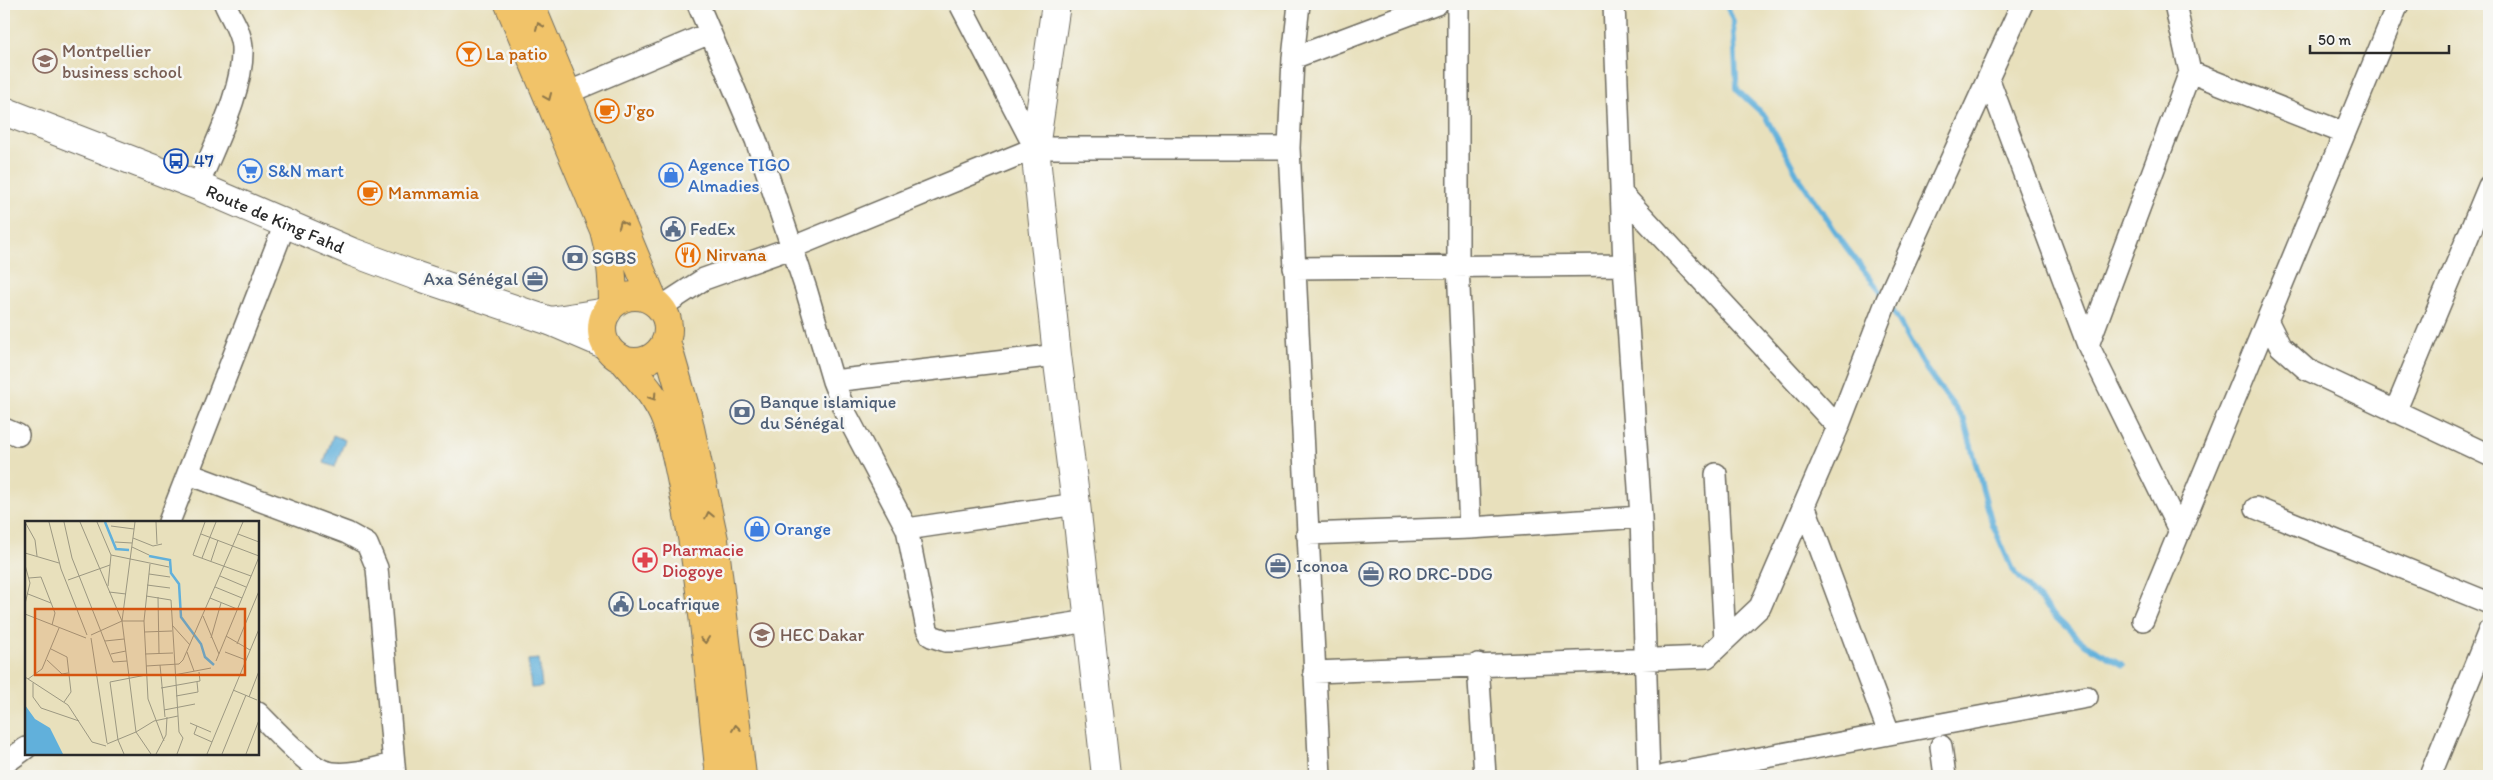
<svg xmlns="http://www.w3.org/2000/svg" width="2493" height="780" font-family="Itim,sans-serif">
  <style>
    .water { fill: #61b0db; stroke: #466e83 }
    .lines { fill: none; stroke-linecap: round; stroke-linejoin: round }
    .stream { stroke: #61b0db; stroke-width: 5.5 }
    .minor-casing { stroke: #6d6a5e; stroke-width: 24 }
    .tertiary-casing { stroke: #6d6a5e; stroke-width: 30 }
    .trunk-casing { stroke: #6d6a5e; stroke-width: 30 }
    .minor { stroke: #fff; stroke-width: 21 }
    .tertiary { stroke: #fff; stroke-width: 28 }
    .trunk { stroke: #f1c369; stroke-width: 28 }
    .oneway { stroke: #8e774a }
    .labels { text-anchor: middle; stroke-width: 5; stroke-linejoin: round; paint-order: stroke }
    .education-label { font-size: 18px; fill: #785e54; stroke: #f6f6f2; text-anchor: start }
    .food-label { font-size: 18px; fill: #c56008; stroke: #f6f6f2; text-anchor: start }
    .transit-label { font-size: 18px; fill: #164399; stroke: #f6f6f2; text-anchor: start }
    .shop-label { font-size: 18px; fill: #366cbe; stroke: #f6f6f2; text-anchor: start }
    .street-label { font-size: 18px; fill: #2b2b2b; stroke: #f6f6f2 }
    .service-label { font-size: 18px; fill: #4e5e75; stroke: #f6f6f2; text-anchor: start }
    .health-label { font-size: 18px; fill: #be3a42; stroke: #f6f6f2; text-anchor: start }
    .inset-river { fill: none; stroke: #61b0db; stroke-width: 2.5 }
    .inset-road { fill: none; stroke: #9c9882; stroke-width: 1 }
    .view { fill: #d5540f; fill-opacity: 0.15; stroke: #d5540f; stroke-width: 2.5 }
    .inset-edge { fill: none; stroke: #2b2b2b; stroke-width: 2.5 }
  </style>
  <rect width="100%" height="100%" fill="#f6f6f2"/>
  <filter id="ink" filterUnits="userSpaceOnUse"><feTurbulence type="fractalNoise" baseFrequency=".02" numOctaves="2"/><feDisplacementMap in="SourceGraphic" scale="10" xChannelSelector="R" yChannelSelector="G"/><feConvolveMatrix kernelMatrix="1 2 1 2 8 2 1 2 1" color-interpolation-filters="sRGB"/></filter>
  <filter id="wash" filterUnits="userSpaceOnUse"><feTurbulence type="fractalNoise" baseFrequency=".0096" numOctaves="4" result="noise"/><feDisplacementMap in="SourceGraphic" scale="20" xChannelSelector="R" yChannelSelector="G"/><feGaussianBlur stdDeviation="1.12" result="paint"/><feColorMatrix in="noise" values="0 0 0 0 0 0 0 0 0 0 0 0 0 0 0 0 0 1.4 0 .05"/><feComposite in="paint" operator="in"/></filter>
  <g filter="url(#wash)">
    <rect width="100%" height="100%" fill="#e8e0bc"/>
    <path class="water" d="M 333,435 L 345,440 L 335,467 L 324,463 Z
      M 539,659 L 542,687 L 531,688 L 528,660 Z"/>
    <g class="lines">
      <path class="stream" d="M 1726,4 L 1733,21 L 1737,90 L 1765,116 L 1798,176 L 1846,247 L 1883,295
        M 1891,307 L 1926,369 L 1964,420 L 1992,523 L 2012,569 L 2052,614 L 2083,643 L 2123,665"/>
    </g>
  </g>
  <g filter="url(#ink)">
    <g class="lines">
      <g class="minor-casing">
        <path id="minor" d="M 698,4 L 756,140 L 806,289 L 833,381 L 846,414 L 907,529 L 927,629 L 931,636 L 946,641 L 960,641 L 1089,621
          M 960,4 L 1035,148
          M 1299,4 L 1293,58 L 1289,148 L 1320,776
          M 1458,4 L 1458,266 L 1470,528
          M 1614,4 L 1624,265 L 1641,517 L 1649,776
          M 1293,58 L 1437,4
          M 2190,72 L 2344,133
          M 1989,80 L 2088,345 L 2180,532
          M 567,93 L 710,33
          M 198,186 C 214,145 244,91 242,47 C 241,31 231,18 225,4
          M 1621,193 L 1838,427
          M 1294,268 L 1624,265
          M 661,307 L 704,279 L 791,248 L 1035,148 L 1289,148
          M 2267,320 L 2280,346 L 2306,369 L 2489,455
          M 2088,345 L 2190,72 L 2175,4
          M 833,381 L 1057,355
          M 2395,412 L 2489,186
          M 4,429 L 18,435
          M 189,474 L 347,533 L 367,544 L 377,568 L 395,776
          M 1716,474 L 1725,640
          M 1804,505 L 1889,733
          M 2256,508 L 2489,603
          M 169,522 L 285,224
          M 907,529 L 1076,504
          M 1307,534 L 1470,528 L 1641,517
          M 2143,620 L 2398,4
          M 1478,664 L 1485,776
          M 1314,672 L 1707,657 L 1760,607 L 1838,427 L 1887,300 L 2022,4
          M 258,713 C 271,726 308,766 324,771 C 345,778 372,768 393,765
          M 1941,746 L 1945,776
          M 4,764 L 26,748
          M 1664,776 L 2087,697
          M 2430,776 L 2489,631"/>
      </g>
      <g class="tertiary-casing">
        <g id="tertiary">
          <path d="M 1056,4 L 1035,148 L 1057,355 L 1076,504 L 1106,776"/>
          <path id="s1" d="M 4,111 L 198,186 L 352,252 L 414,275 L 550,321 L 606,345"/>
          <path d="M 550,321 L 607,312"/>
        </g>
      </g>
      <g class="trunk-casing">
        <path id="trunk" d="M 509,4 L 604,230 C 611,255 613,278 613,304
          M 530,4 L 654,302
          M602 329a33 33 0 1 1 66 0a33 33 0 1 1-66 0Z
          M 666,341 L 687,414 L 714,540 L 742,776
          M 622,359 C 639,379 657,397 666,421 C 677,449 681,480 687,509 C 704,597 710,687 720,776"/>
      </g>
      <use href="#minor" class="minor"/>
      <use href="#tertiary" class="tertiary"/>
      <use href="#trunk" class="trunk"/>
    </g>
    <defs><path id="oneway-chevron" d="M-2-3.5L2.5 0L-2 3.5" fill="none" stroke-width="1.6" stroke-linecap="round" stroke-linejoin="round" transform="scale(1.25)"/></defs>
    <g class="oneway">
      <use href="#oneway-chevron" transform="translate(539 26) rotate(-113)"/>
      <use href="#oneway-chevron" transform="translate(548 97) rotate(67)"/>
      <use href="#oneway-chevron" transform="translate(622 224) rotate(-112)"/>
      <use href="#oneway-chevron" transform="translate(653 397) rotate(57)"/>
      <use href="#oneway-chevron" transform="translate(709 515) rotate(-102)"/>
      <use href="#oneway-chevron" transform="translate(705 640) rotate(83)"/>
      <use href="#oneway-chevron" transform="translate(736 728) rotate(-97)"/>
    </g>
  </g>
  <defs>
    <g id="bar-ring" transform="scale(1.25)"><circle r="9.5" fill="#f6f6f2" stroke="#e8710a" stroke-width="1.5"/><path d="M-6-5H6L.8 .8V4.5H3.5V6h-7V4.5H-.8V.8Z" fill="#e8710a"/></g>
    <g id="school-ring" transform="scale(1.25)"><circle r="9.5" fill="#f6f6f2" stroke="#8d6e63" stroke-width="1.5"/><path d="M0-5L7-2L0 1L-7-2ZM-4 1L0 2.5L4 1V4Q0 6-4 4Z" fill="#8d6e63"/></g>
    <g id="cafe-ring" transform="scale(1.25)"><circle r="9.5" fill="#f6f6f2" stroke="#e8710a" stroke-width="1.5"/><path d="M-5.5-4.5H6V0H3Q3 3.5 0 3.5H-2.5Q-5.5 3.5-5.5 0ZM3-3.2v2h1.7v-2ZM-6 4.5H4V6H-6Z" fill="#e8710a"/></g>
    <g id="bus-ring" transform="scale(1.25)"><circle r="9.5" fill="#f6f6f2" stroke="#1a4fb4" stroke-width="1.5"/><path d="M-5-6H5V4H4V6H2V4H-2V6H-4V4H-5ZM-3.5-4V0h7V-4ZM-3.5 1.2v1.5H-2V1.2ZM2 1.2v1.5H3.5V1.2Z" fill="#1a4fb4"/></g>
    <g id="supermarket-ring" transform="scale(1.25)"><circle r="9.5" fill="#f6f6f2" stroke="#3f7fe0" stroke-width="1.5"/><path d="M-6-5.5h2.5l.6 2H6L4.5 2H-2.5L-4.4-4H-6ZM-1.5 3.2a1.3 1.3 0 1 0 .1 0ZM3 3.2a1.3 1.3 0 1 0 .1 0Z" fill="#3f7fe0"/></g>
    <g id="shop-ring" transform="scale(1.25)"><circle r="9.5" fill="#f6f6f2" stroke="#3f7fe0" stroke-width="1.5"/><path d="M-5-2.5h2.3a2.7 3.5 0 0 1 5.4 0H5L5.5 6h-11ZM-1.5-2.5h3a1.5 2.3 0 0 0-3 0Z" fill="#3f7fe0"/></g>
    <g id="civic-ring" transform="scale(1.25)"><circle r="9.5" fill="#f6f6f2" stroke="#5c6f8a" stroke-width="1.5"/><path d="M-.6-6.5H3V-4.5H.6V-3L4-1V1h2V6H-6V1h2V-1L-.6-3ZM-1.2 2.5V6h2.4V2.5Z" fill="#5c6f8a"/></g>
    <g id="restaurant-ring" transform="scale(1.25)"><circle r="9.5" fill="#f6f6f2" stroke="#e8710a" stroke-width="1.5"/><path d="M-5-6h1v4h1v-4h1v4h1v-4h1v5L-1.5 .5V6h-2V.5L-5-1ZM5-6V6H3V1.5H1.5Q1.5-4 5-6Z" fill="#e8710a"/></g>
    <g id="bank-ring" transform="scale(1.25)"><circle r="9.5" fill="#f6f6f2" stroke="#5c6f8a" stroke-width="1.5"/><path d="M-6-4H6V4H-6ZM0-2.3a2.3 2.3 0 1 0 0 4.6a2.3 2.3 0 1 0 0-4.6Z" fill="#5c6f8a"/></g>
    <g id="office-ring" transform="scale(1.25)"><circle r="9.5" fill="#f6f6f2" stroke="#5c6f8a" stroke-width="1.5"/><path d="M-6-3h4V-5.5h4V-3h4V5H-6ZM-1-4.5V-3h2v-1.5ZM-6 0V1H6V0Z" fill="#5c6f8a"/></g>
    <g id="pharmacy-ring" transform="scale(1.25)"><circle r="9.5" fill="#f6f6f2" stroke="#e0444e" stroke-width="1.5"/><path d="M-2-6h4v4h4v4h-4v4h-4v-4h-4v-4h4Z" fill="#e0444e"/></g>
    <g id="university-ring" transform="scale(1.25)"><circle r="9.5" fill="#f6f6f2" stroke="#8d6e63" stroke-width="1.5"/><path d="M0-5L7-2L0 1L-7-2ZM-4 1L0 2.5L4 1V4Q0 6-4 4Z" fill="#8d6e63"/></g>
  </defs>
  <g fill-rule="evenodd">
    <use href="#bar-ring" x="469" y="54"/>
    <use href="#school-ring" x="45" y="61"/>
    <use href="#cafe-ring" x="607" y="111"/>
    <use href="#bus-ring" x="176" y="161"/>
    <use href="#supermarket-ring" x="250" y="171"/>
    <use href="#shop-ring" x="671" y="175"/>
    <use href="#cafe-ring" x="370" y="193"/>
    <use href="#civic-ring" x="673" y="229"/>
    <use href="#restaurant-ring" x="688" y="255"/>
    <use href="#bank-ring" x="575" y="258"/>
    <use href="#office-ring" x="535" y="279"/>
    <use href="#bank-ring" x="742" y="412"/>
    <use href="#shop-ring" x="757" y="529"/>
    <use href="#pharmacy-ring" x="645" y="560"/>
    <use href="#office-ring" x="1278" y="566"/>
    <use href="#office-ring" x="1371" y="574"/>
    <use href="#civic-ring" x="621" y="604"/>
    <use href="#university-ring" x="762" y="635"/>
  </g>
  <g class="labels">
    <g class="education-label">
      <text x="62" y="57">Montpellier<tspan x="62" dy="21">business school</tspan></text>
      <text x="780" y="641">HEC Dakar</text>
    </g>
    <g class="food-label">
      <text x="486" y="60">La patio</text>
      <text x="624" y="117">J'go</text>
      <text x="388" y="199">Mammamia</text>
      <text x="706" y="261">Nirvana</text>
    </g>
    <g class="transit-label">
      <text x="194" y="167">47</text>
    </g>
    <g class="shop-label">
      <text x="688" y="171">Agence TIGO<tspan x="688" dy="21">Almadies</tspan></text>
      <text x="268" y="177">S&amp;N mart</text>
      <text x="774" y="535">Orange</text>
    </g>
    <g class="street-label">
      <text dy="6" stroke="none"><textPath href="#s1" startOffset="292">Route de King Fahd</textPath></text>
    </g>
    <g class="service-label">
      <text x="690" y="235">FedEx</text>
      <text x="592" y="264">SGBS</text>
      <text x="518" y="285" text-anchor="end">Axa Sénégal</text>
      <text x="760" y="408">Banque islamique<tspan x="760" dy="21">du Sénégal</tspan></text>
      <text x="1296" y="572">Iconoa</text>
      <text x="1388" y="580">RO DRC-DDG</text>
      <text x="638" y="610">Locafrique</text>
    </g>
    <g class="health-label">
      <text x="662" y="556">Pharmacie<tspan x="662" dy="21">Diogoye</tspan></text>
    </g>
  </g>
  <g transform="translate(25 521)">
    <rect width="234" height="234" fill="#e8e0bc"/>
    <path d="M 0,184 L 10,198 L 25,207 L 38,233 L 0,233 Z" fill="#61b0db"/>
    <path class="inset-river" d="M 80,1 L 91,28 L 104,29M 124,35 L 145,39 L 146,52 L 154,63 L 156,96 L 176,123 L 180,136 L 189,144"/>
    <path class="inset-road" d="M 0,1 L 10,19 L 12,35M 24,1 L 36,48 L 62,114M 39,1 L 47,37 L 88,141 L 102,140M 55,1 L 97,100M 72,1 L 86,34 L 83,65M 131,1 L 132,23M 180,1 L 168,34 L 226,55M 86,5 L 109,8M 176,13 L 234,35M 213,13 L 234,21M 185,16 L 191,1M 108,17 L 128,25 L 137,23M 90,21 L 107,22M 107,26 L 124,34M 0,32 L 34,42M 86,34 L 144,46M 177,37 L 185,16M 186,40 L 193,19M 125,43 L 119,100 L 123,178 L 139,220M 0,44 L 5,62 L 0,83M 124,53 L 145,56M 195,55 L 221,66M 4,57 L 16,56 L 30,92 L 27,104M 43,59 L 85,44M 122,64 L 145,67M 190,66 L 217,77M 84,71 L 101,73M 3,73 L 26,82M 121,75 L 146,79 L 154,211 L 158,217 L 152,233M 133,76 L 134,132M 185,77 L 212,88M 0,93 L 61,117M 178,95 L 194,133M 147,104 L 165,124M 119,111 L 147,110M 66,114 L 97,100 L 119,100M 201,115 L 225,129M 66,117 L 82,222M 186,117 L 196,82M 80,120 L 99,118M 212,123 L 234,70M 26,128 L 42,136 L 46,171 L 39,181M 162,131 L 169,150M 200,131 L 221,139M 86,133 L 101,130M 120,133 L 148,132M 22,139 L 37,153 L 43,152M 191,140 L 234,36M 135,144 L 140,196M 121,145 L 154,143 L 158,139 L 218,1M 149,154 L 186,147M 0,156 L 43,184 L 67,221 L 81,225M 3,158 L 17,148 L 34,107M 8,162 L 8,176 L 16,187 L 54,200M 136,167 L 175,160 L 174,151M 208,169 L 232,179M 151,175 L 173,171 L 172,161M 224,176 L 234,150M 139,189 L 170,183M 165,202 L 186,211M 172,205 L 169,213 L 187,221M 82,223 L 111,211 L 97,100 L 110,1M 99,233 L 93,219 L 85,161 L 121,154M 126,233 L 111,211 L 129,200 L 153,195M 131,233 L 141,214 L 142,196M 182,233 L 234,108M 197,233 L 221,174M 221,233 L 234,199"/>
    <path class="view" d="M 10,88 L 220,88 L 220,154 L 10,154 Z"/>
    <rect width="234" height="234" class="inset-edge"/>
  </g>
  <rect width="2493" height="780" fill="none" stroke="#f6f6f2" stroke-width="20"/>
  <path d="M2310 45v8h139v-8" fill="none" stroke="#2b2b2b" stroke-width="2.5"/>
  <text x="2318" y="45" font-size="15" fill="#2b2b2b" stroke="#f6f6f2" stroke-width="4" paint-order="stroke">50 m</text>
</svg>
